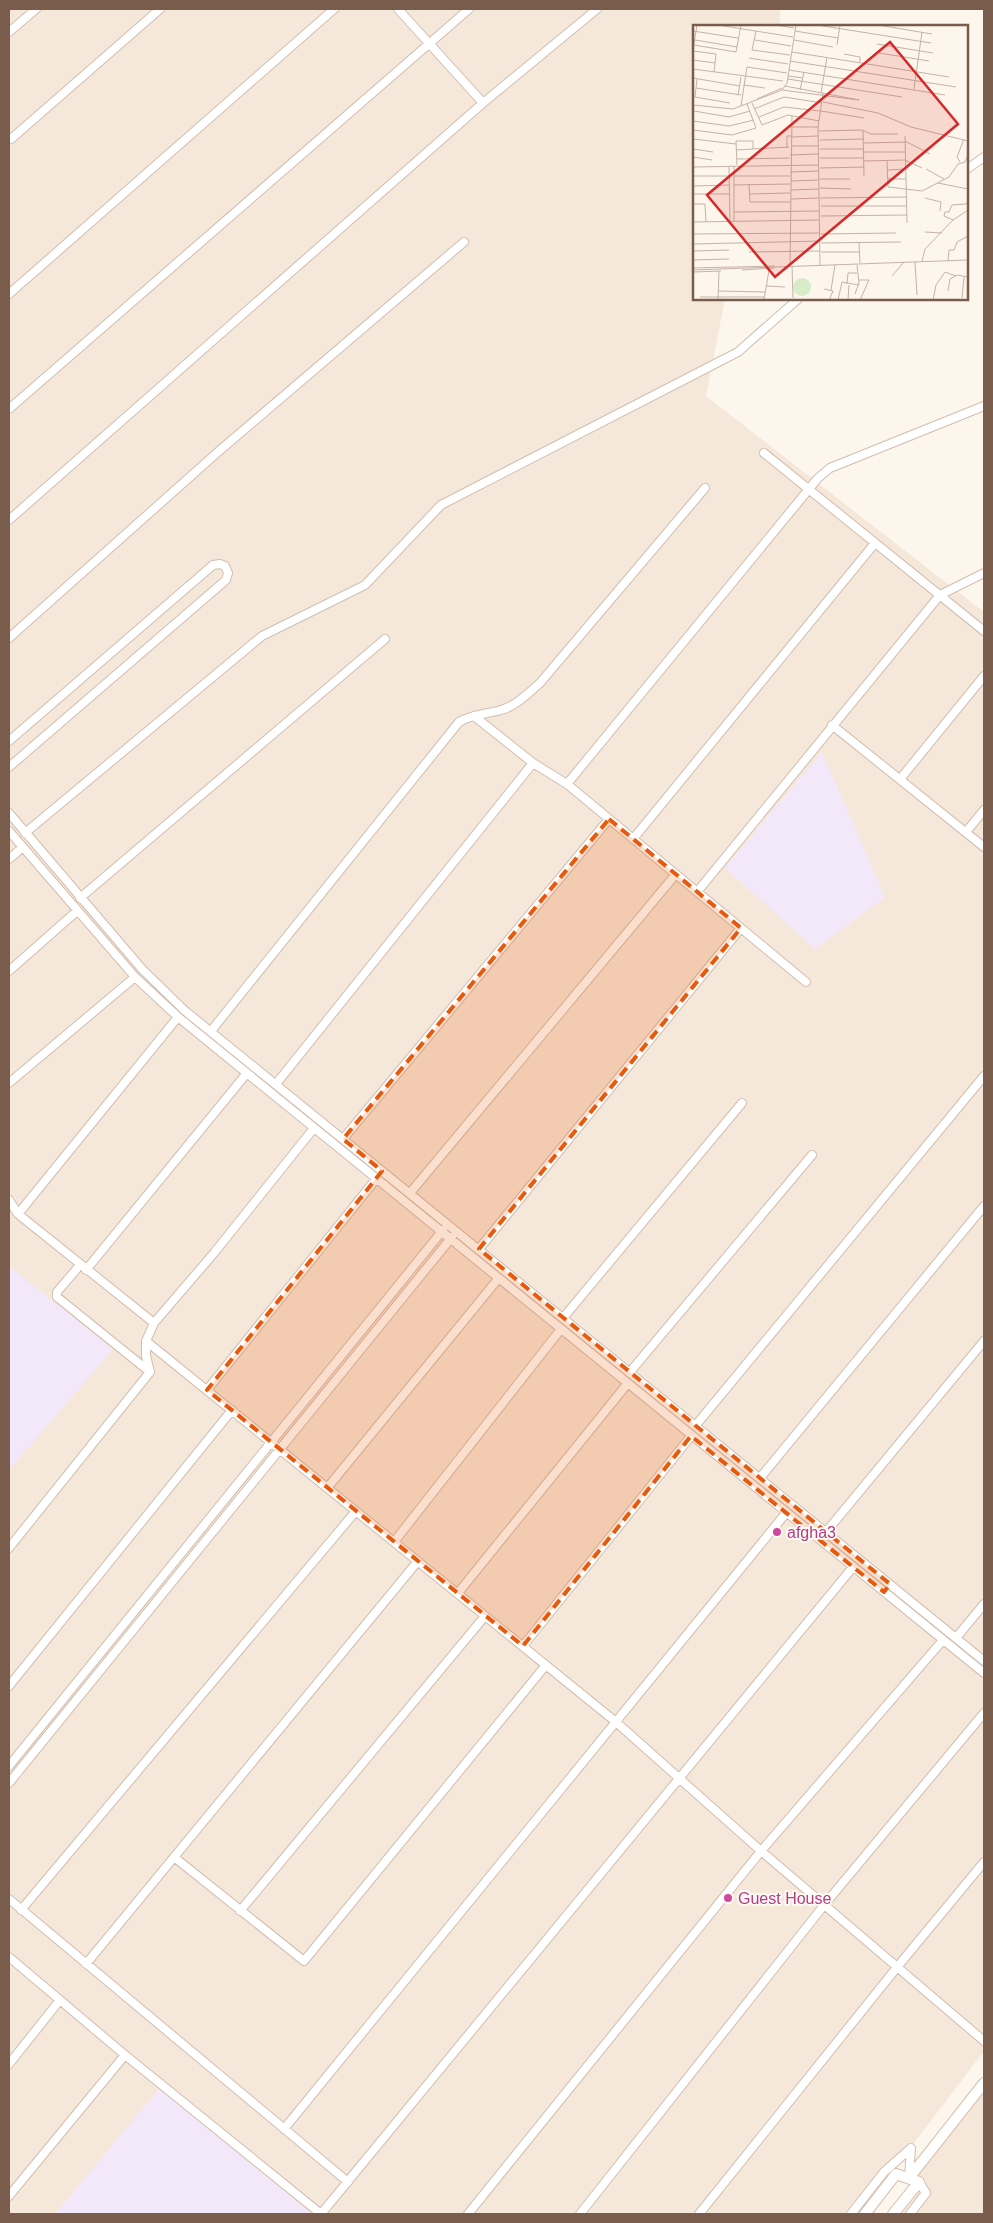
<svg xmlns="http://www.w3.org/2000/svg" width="993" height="2223" font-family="Helvetica,sans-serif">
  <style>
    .residential { fill: #f5e8da }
    .education { fill: #f3e8fa }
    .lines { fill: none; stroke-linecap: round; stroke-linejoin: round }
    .minor-casing { stroke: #d1beb0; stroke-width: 10 }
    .secondary-casing { stroke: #d6c0b0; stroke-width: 12 }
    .minor { stroke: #fff; stroke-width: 8 }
    .secondary { stroke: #fff; stroke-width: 10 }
    .marked { fill: #e8590c; fill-opacity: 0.2; stroke: #e8590c; stroke-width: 4; stroke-dasharray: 10 6; stroke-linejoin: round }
    .hotel-dot { fill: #d1479c; stroke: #fffaf3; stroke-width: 2 }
    .labels { text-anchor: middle; stroke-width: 4; stroke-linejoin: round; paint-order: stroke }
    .hotel-label { font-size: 16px; fill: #b23c85; stroke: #fffaf3; text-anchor: start }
    .inset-road { fill: none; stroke: #c5b3a7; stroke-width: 1 }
    .view { fill: #d62828; fill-opacity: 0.15; stroke: #d62828; stroke-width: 2.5 }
    .inset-edge { fill: none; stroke: #7a5c4d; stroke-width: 2.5 }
  </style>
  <rect width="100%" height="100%" fill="#fdf6ec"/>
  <path class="residential" d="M 9,9 L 780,9 L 780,26 L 694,26 L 694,299 L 725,299 L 706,396 L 984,612 L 984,2051 L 860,2214 L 9,2214 Z
    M 984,2083 L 984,2214 L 893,2214 L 918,2182 L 909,2178 Z"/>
  <path class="education" d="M 822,752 L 885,897 L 815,949 L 725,868 Z
    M 9,1266 L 113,1349 L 9,1470 Z
    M 159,2089 L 312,2214 L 55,2214 Z"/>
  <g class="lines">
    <g class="minor-casing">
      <path id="minor" d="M 398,9 L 483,103
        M 9,32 L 36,9
        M 11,139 L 160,9
        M 967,169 L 984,157
        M 9,294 L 334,9
        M 9,409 L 469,9
        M 764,453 L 984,631
        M 9,520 L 483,103 L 597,9
        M 9,638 L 219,451 L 464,242
        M 474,716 L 533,763 L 567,784 L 806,982
        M 832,725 L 984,847
        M 9,741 L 213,565 L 220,564 L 225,566 L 228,573 L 226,580 L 9,767
        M 901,778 L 984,676
        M 567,784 L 818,478 L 830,468 L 984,406
        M 9,813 L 142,969 L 184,1010 L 984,1661
        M 9,831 L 135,977 L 178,1017 L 984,1673
        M 966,832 L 984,810
        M 25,833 L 262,636 L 365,585 L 441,505 L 738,352 L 798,299
        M 633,839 L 875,543
        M 9,859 L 23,847
        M 697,892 L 940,595 L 984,573
        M 80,898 L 385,639
        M 9,971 L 77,911
        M 211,1031 L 459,722 C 472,714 487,714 501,710 C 516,706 528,693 540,683 L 705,488
        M 9,1083 L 135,977
        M 276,1084 L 533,763
        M 343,1139 L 609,819
        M 410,1193 L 676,874
        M 9,1200 L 18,1214 L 154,1323 L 146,1341 L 616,1722 L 761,1851 L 984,2041
        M 18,1214 L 178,1017
        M 479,1249 L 741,928
        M 80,1265 L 57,1292 L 57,1297 L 150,1372
        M 86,1270 L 247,1073
        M 563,1318 L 742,1103
        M 154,1323 L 214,1253 L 314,1128
        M 630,1372 L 812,1155
        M 207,1390 L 376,1179
        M 696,1425 L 984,1076
        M 760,1478 L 984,1206
        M 328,1487 L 498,1279
        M 826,1532 L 984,1341
        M 394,1542 L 561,1329
        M 9,1548 L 150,1372 L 146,1356 L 146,1341
        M 458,1593 L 628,1383
        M 956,1638 L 984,1604
        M 523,1646 L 691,1436
        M 9,1686 L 232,1410
        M 9,1766 L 443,1230
        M 9,1783 L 452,1237
        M 174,1857 L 304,1961 L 546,1665
        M 9,1899 L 348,2182
        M 21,1910 L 356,1511
        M 240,1911 L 485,1616
        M 9,1957 L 125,2055 L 321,2214
        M 86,1964 L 418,1561
        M 9,2064 L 60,2000
        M 284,2129 L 786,1513
        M 9,2196 L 125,2055
        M 321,2214 L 853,1567
        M 468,2214 L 761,1851 L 943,1640
        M 580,2214 L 825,1904 L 984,1713
        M 699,2214 L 898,1966 L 984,1862
        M 851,2214 L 884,2172 L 911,2148 L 909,2178
        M 910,2214 L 926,2193 L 919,2182"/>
    </g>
    <g class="secondary-casing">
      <path id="secondary" d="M 909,2178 L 984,2083
        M 865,2214 L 896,2174 L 919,2182 L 893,2214"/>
    </g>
    <use href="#minor" class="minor"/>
    <use href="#secondary" class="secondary"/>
  </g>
  <path class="marked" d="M 609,819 L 741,928 L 479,1249 L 890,1584 L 884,1592 L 691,1436 L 523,1646 L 207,1390 L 382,1171 L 343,1139 Z"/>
  <g class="hotel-dot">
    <circle cx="777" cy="1532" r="5"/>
    <circle cx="728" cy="1898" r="5"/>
  </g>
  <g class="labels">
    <g class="hotel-label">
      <text x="787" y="1538">afgha3</text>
      <text x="738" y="1904">Guest House</text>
    </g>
  </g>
  <g transform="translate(693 25)">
    <rect width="275" height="275" fill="#fdf6ec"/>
    <path d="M100 262a9 9 0 1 1 18 0a9 9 0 1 1-18 0Z" fill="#d8ecc9"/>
    <path class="inset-road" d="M 25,0 L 100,12M 83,0 L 101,3M 124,0 L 238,18M 185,0 L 239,9M 0,6 L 45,13M 63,6 L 59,25 L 97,30M 102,6 L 145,13M 2,15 L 44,22M 62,15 L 98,21M 101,15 L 140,22M 184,19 L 240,28M 1,20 L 43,27 L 48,0M 144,20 L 147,0M 0,25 L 4,0M 0,26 L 23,29 L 21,47M 99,27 L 256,52M 186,28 L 236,36M 151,29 L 167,32 L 167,37M 56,33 L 95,39M 0,35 L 22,38M 97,36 L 263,62M 0,44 L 90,56M 96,45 L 252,70M 95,51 L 110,53M 0,53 L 47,61M 4,54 L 2,72 L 37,78M 95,54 L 209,72M 50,60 L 72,63M 92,61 L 166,75M 3,63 L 48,70M 221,64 L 229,7M 89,65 L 166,75M 107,65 L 111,47M 128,68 L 134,32M 45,70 L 48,52M 64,74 L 89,63M 130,77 L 185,88 L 218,102 L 275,116M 59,78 L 69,100 L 95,90 L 126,96M 0,80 L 40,84 L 89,65 L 94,58 L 103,0M 48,81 L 54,42 L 94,48M 61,84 L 91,72 L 129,78M 1,86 L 36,92 L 57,86M 128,86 L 171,93M 66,92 L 91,82 L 127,86M 0,96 L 36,101 L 61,95M 98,102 L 125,102M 0,105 L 39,110 L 63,103 L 54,79M 126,106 L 169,105 L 178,109 L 205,109M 170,106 L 171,151M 212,111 L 214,198M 98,112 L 125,111M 0,114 L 43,119M 127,115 L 171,114M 171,118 L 214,117 L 237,129M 99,121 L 126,121M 94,123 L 94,111 L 98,111M 0,124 L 20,127M 127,124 L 171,124M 43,125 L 96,122M 171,127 L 212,127M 97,130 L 125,129M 0,132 L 19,135M 127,133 L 171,133M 44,134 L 97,133M 171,136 L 212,135 L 229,143M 194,136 L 195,162 L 229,166 L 256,152 L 265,139 L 272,137 L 275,129M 267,137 L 264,132 L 271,114M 44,140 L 43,116 L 60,116 L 60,124M 36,141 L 37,196M 41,141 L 41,196M 0,142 L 126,140M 127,143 L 171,142M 233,144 L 251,154M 195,145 L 213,144M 97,147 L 126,146M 0,151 L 36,151M 41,151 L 97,151M 127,154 L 157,154M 195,154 L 213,154M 98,156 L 126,155M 245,158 L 275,164M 56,159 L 57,177 L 97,177M 41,160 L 97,159M 0,161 L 37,160M 127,163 L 158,164M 98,165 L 126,164M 0,169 L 36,169M 56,169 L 97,168M 127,173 L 213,172M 232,173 L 248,177 L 247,186M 98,174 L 126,173M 0,179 L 12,179 L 13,197M 128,181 L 214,181M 41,187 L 127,186M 128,191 L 214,190M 260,195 L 251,191 L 252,187 L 256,187 L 259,180 L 273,179 L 275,176M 0,197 L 126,195M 232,207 L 249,208M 0,209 L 127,208M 128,209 L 203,208M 128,218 L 208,217M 166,218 L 167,238M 0,219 L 127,216M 0,226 L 36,225M 56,227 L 127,226M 128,227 L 167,227M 0,235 L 36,234M 229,236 L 232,224 L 260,195 L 275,185M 255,236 L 256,225 L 261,225 L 264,217 L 275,211M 222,237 L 224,270M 97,241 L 99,91M 99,241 L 100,273M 127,241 L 125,102 L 130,68M 0,243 L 82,241M 0,245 L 275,235M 49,245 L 81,243M 0,247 L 28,246M 199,251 L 211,237M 166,255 L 176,255 L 167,275M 154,259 L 155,248 L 164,248M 73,261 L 92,262M 131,264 L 140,266 L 136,275M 138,265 L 142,240M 25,266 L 72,267M 255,266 L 257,254 L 264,250 L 275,252M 162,269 L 166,258 L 164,240M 7,272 L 71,272M 269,273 L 271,252M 25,275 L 26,246M 71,275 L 76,245M 145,275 L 149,257 L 166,260M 155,275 L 156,260M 240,275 L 243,260 L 252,247 L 263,251"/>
    <path class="view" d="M 197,17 L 265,99 L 82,252 L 14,170 Z"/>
    <rect width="275" height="275" class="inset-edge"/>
  </g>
  <rect width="993" height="2223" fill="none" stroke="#7a5c4d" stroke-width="20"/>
</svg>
